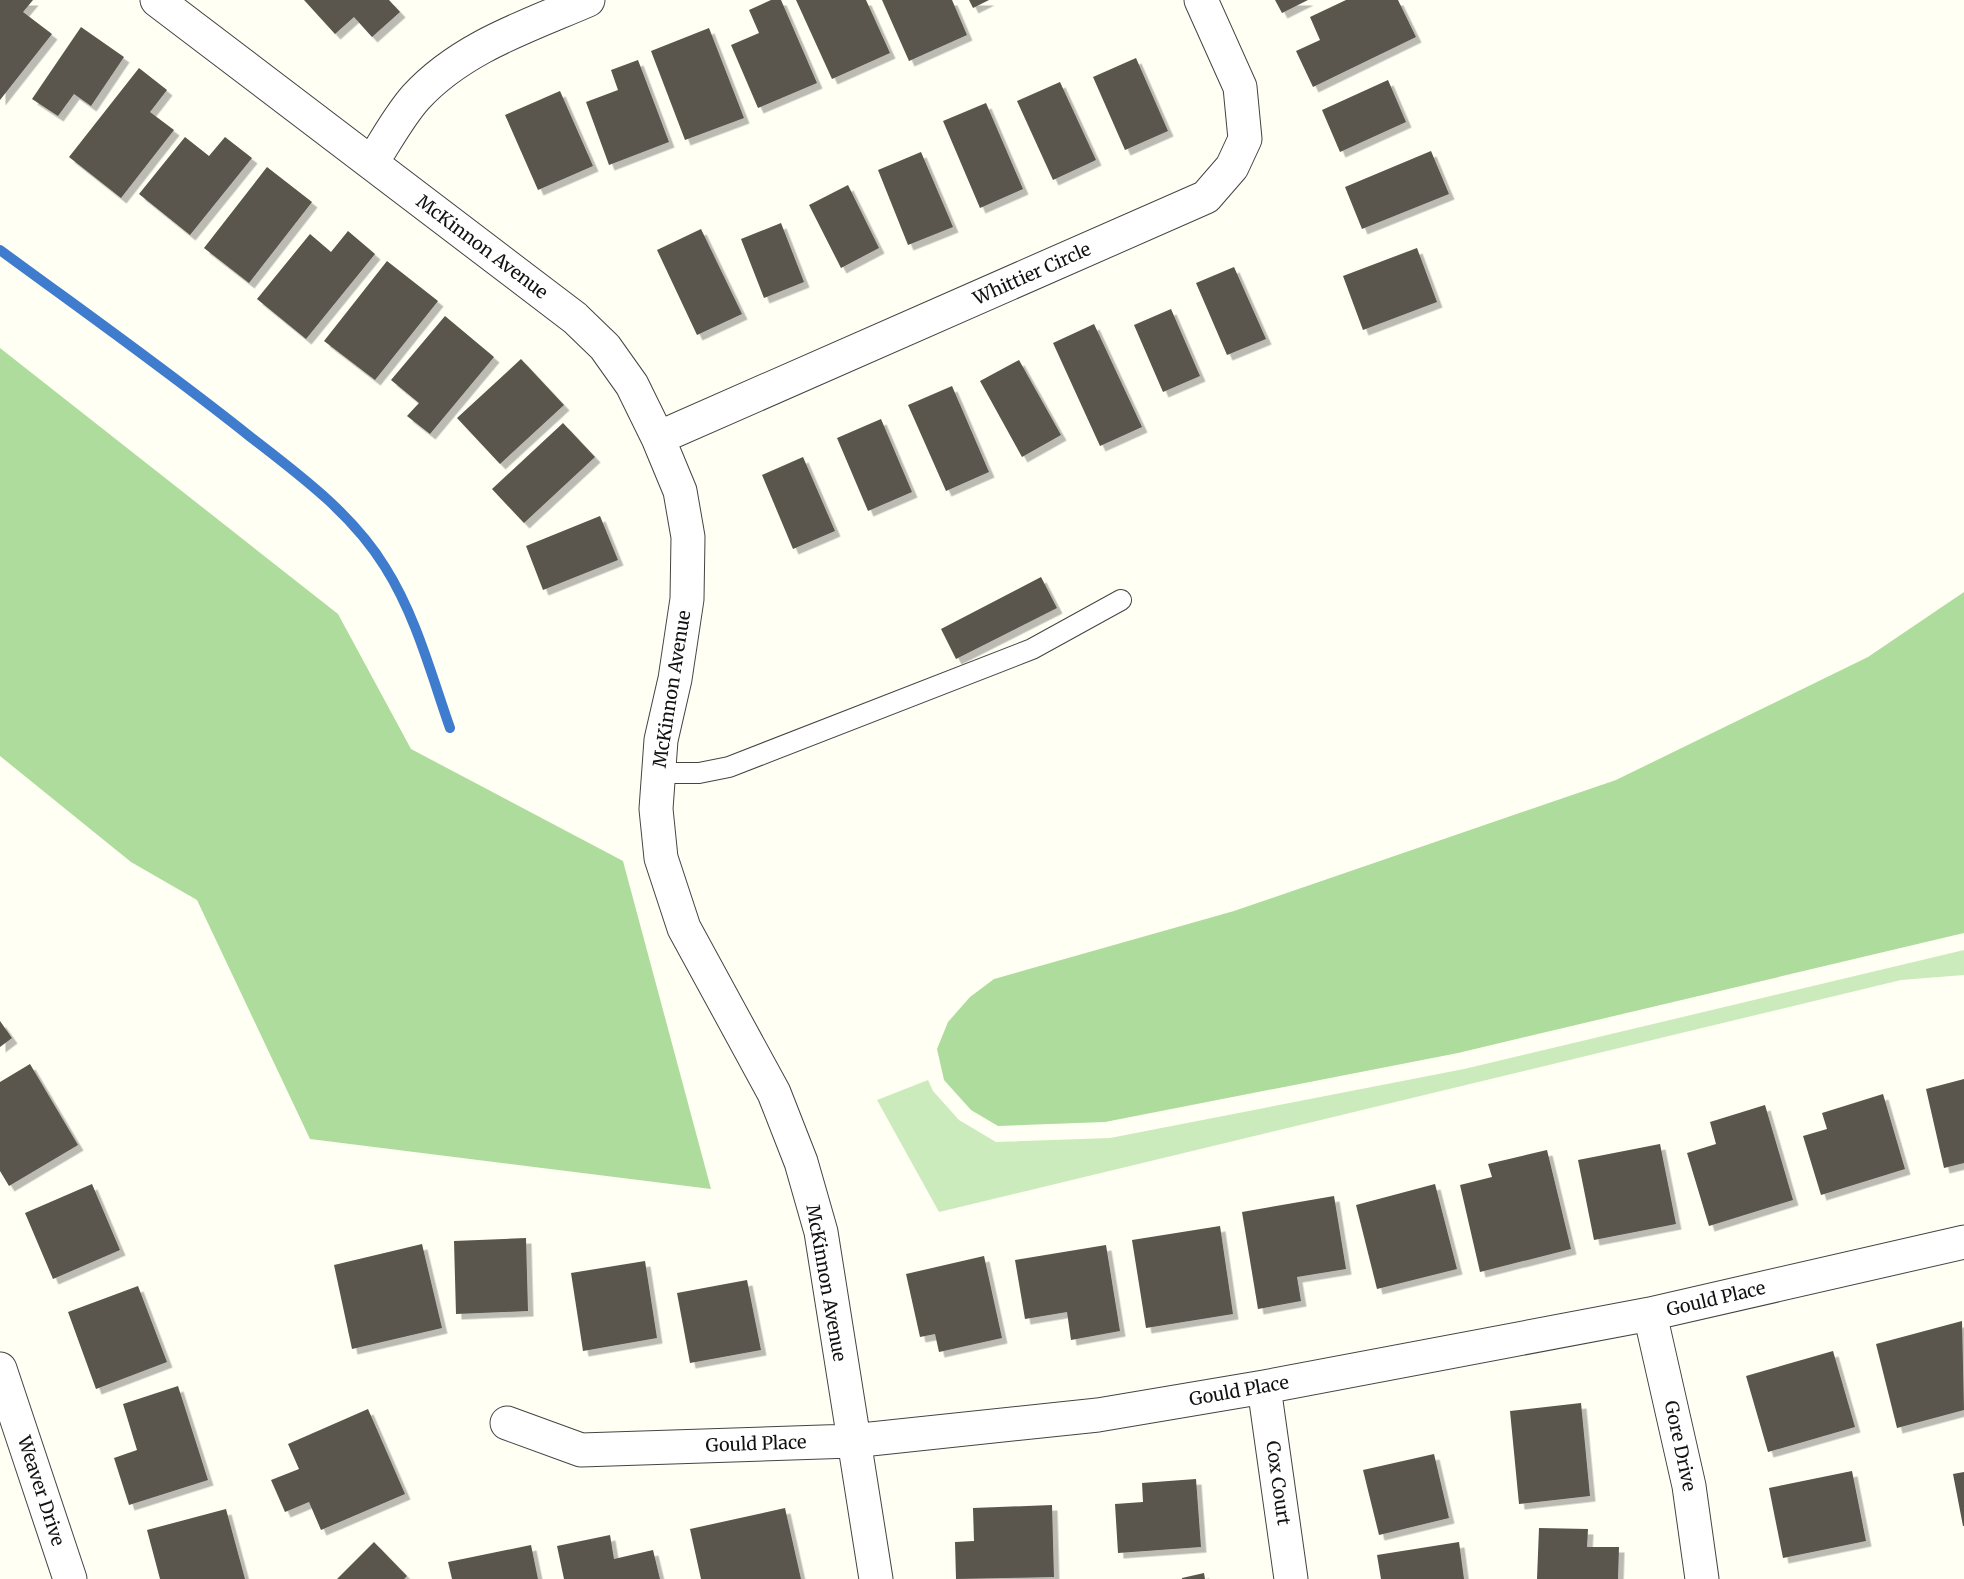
<svg xmlns="http://www.w3.org/2000/svg" width="1964" height="1579" font-family="Merriweather,serif">
  <style>
    .green { fill: #ccebbd }
    .forest { fill: #addc9c }
    .lines { fill: none; stroke-linecap: round; stroke-linejoin: round }
    .stream { stroke: #3f7cce; stroke-width: 10 }
    .building { fill: #5a544d; filter: url(#shadow) }
    .lane-casing { stroke: #444; stroke-width: 22 }
    .street-casing { stroke: #444; stroke-width: 35 }
    .lane { stroke: #fff; stroke-width: 20 }
    .street { stroke: #fff; stroke-width: 33 }
    .labels { text-anchor: middle; stroke-width: 6; stroke-linejoin: round; paint-order: stroke }
    .street-label { font-size: 18px; fill: #111; stroke: #fff }
  </style>
  <defs>
    <filter id="shadow"><feDropShadow dx="5.5" dy="5.5" stdDeviation="0" flood-color="#0004"/></filter>
  </defs>
  <rect width="100%" height="100%" fill="#fffff4"/>
  <path class="green" d="M 1964,950 L 1964,975 L 1901,980 L 939,1212 L 877,1100 L 928,1080 L 933,1091 L 959,1120 L 996,1142 L 1110,1138 L 1464,1069 Z"/>
  <path class="forest" d="M 0,348 L 338,614 L 411,749 L 623,861 L 711,1189 L 310,1139 L 197,900 L 131,862 L 0,756 Z
    M 1964,592 L 1964,933 L 1458,1053 L 1105,1122 L 998,1126 L 971,1110 L 944,1080 L 937,1049 L 948,1022 L 970,997 L 994,979 L 1234,911 L 1616,780 L 1868,657 Z"/>
  <g class="lines">
    <path class="stream" d="M 0,250 C 83,311 168,371 248,435 C 298,474 352,513 385,567 C 416,616 431,674 450,728"/>
  </g>
  <path class="building" d="M 0,0 L 33,0 L 23,12 L 52,34 L 0,100 Z
    M 304,0 L 389,0 L 400,12 L 372,37 L 354,17 L 335,34 Z
    M 771,0 L 781,0 L 817,83 L 758,108 L 731,45 L 759,33 L 749,10 Z
    M 796,0 L 866,0 L 890,53 L 832,79 Z
    M 882,0 L 952,0 L 967,35 L 909,61 Z
    M 969,0 L 989,0 L 973,8 Z
    M 1275,0 L 1308,0 L 1282,13 Z
    M 1346,0 L 1398,0 L 1416,37 L 1313,87 L 1296,51 L 1320,40 L 1310,17 Z
    M 81,27 L 124,57 L 91,106 L 74,94 L 58,116 L 32,99 Z
    M 709,28 L 744,118 L 685,140 L 651,51 Z
    M 1136,58 L 1168,131 L 1125,150 L 1093,77 Z
    M 638,60 L 669,142 L 609,165 L 586,102 L 618,90 L 611,70 Z
    M 139,68 L 167,90 L 150,112 L 174,130 L 121,198 L 69,157 Z
    M 1388,80 L 1406,122 L 1340,152 L 1322,110 Z
    M 1060,82 L 1096,160 L 1053,180 L 1017,101 Z
    M 560,91 L 593,166 L 538,190 L 505,115 Z
    M 986,103 L 1023,189 L 980,208 L 943,121 Z
    M 185,137 L 209,156 L 225,137 L 252,158 L 190,235 L 139,194 Z
    M 1431,151 L 1449,194 L 1362,229 L 1345,187 Z
    M 921,152 L 953,227 L 908,245 L 878,170 Z
    M 267,167 L 312,202 L 249,283 L 204,248 Z
    M 848,185 L 879,248 L 841,268 L 809,205 Z
    M 781,223 L 804,282 L 764,298 L 741,239 Z
    M 701,229 L 742,314 L 697,335 L 657,250 Z
    M 348,231 L 375,254 L 306,339 L 257,299 L 310,234 L 331,252 Z
    M 1417,248 L 1437,302 L 1363,330 L 1343,276 Z
    M 387,261 L 438,301 L 375,380 L 324,341 Z
    M 1234,267 L 1266,339 L 1227,355 L 1196,283 Z
    M 1171,309 L 1200,376 L 1163,392 L 1134,325 Z
    M 445,316 L 494,357 L 430,434 L 407,416 L 419,403 L 391,380 Z
    M 1094,324 L 1142,427 L 1100,446 L 1053,343 Z
    M 521,359 L 564,405 L 500,464 L 457,418 Z
    M 1019,360 L 1061,435 L 1022,457 L 980,381 Z
    M 952,386 L 989,472 L 946,491 L 908,405 Z
    M 881,419 L 912,492 L 868,511 L 837,438 Z
    M 563,423 L 595,457 L 524,523 L 492,489 Z
    M 803,457 L 835,531 L 793,549 L 762,475 Z
    M 600,516 L 618,560 L 543,590 L 526,546 Z
    M 1041,577 L 1057,608 L 956,659 L 941,629 Z
    M 0,1021 L 12,1038 L 0,1047 Z
    M 30,1064 L 78,1145 L 9,1186 L 0,1171 L 0,1082 Z
    M 1964,1079 L 1964,1163 L 1944,1168 L 1926,1089 Z
    M 1883,1094 L 1905,1169 L 1821,1195 L 1803,1136 L 1827,1129 L 1822,1113 Z
    M 1765,1105 L 1793,1200 L 1709,1226 L 1687,1153 L 1716,1144 L 1710,1122 Z
    M 1660,1144 L 1676,1224 L 1594,1240 L 1578,1160 Z
    M 1547,1150 L 1571,1249 L 1480,1272 L 1460,1185 L 1492,1177 L 1488,1164 Z
    M 92,1184 L 120,1250 L 53,1279 L 25,1213 Z
    M 1435,1184 L 1457,1269 L 1377,1289 L 1356,1205 Z
    M 1334,1196 L 1346,1269 L 1297,1277 L 1301,1301 L 1258,1309 L 1242,1212 Z
    M 1220,1226 L 1233,1314 L 1146,1328 L 1132,1240 Z
    M 526,1238 L 528,1311 L 456,1314 L 454,1241 Z
    M 422,1244 L 442,1328 L 352,1349 L 334,1265 Z
    M 1106,1245 L 1120,1331 L 1071,1340 L 1067,1312 L 1025,1319 L 1015,1260 Z
    M 984,1256 L 1002,1338 L 939,1352 L 935,1334 L 920,1337 L 906,1274 Z
    M 645,1261 L 657,1338 L 583,1351 L 571,1273 Z
    M 747,1280 L 761,1350 L 690,1363 L 677,1293 Z
    M 138,1286 L 167,1362 L 96,1389 L 68,1312 Z
    M 1962,1321 L 1964,1410 L 1897,1428 L 1876,1344 Z
    M 1833,1351 L 1855,1427 L 1768,1452 L 1746,1376 Z
    M 178,1386 L 208,1480 L 129,1505 L 114,1458 L 137,1450 L 123,1404 Z
    M 1581,1403 L 1590,1496 L 1519,1504 L 1510,1411 Z
    M 368,1409 L 405,1494 L 321,1530 L 309,1502 L 285,1512 L 271,1480 L 299,1469 L 288,1444 Z
    M 1434,1454 L 1449,1518 L 1379,1535 L 1363,1470 Z
    M 1852,1471 L 1866,1541 L 1783,1558 L 1769,1488 Z
    M 1964,1472 L 1964,1526 L 1963,1526 L 1953,1474 Z
    M 1196,1479 L 1201,1547 L 1118,1553 L 1115,1504 L 1143,1502 L 1142,1483 Z
    M 1052,1505 L 1054,1577 L 956,1579 L 955,1542 L 974,1541 L 973,1508 Z
    M 785,1508 L 801,1579 L 701,1579 L 690,1529 Z
    M 226,1509 L 245,1579 L 160,1579 L 147,1530 Z
    M 1539,1528 L 1588,1529 L 1587,1547 L 1619,1547 L 1618,1579 L 1537,1579 Z
    M 610,1535 L 614,1559 L 653,1550 L 660,1579 L 564,1579 L 557,1546 Z
    M 374,1542 L 407,1576 L 404,1579 L 337,1579 Z
    M 1459,1542 L 1464,1579 L 1381,1579 L 1377,1555 Z
    M 531,1545 L 538,1579 L 452,1579 L 448,1562 Z
    M 1204,1573 L 1205,1579 L 1182,1579 L 1182,1578 Z"/>
  <g class="lines">
    <g class="lane-casing">
      <path id="lane" d="M 659,773 L 699,773 L 729,767 L 1032,649 L 1121,600"/>
    </g>
    <g class="street-casing">
      <path id="street" d="M 157,0 L 575,318 L 605,347 L 632,385 L 658,438 L 680,491 L 688,537 L 687,599 L 675,679 L 661,740 L 656,809 L 661,858 L 684,928 L 774,1093 L 801,1162 L 821,1232 L 876,1579
        M 372,162 C 386,141 399,116 416,97 C 462,47 528,26 588,0
        M 658,438 L 1206,197 L 1232,167 L 1245,139 L 1240,87 L 1201,0
        M 1650,1314 L 1689,1486 L 1702,1579
        M 0,1369 L 70,1579
        M 1264,1387 L 1291,1579
        M 507,1423 L 581,1450 L 852,1441 L 1098,1415 L 1264,1387 L 1650,1314 L 1964,1242"/>
    </g>
    <use href="#lane" class="lane"/>
    <use href="#street" class="street"/>
  </g>
  <g class="labels">
    <g class="street-label">
      <text transform="translate(482 247) rotate(37)" y="6">McKinnon Avenue</text>
      <text transform="translate(1032 274) rotate(-24)" y="6">Whittier Circle</text>
      <text transform="translate(672 689) rotate(-81)" y="6">McKinnon Avenue</text>
      <text transform="translate(826 1283) rotate(80)" y="6">McKinnon Avenue</text>
      <text transform="translate(1716 1299) rotate(-13)" y="6">Gould Place</text>
      <text transform="translate(1239 1391) rotate(-10)" y="6">Gould Place</text>
      <text transform="translate(756 1444) rotate(-2)" y="6">Gould Place</text>
      <text transform="translate(1680 1446) rotate(78)" y="6">Gore Drive</text>
      <text transform="translate(1278 1483) rotate(82)" y="6">Cox Court</text>
      <text transform="translate(41 1491) rotate(72)" y="6">Weaver Drive</text>
    </g>
  </g>
</svg>
